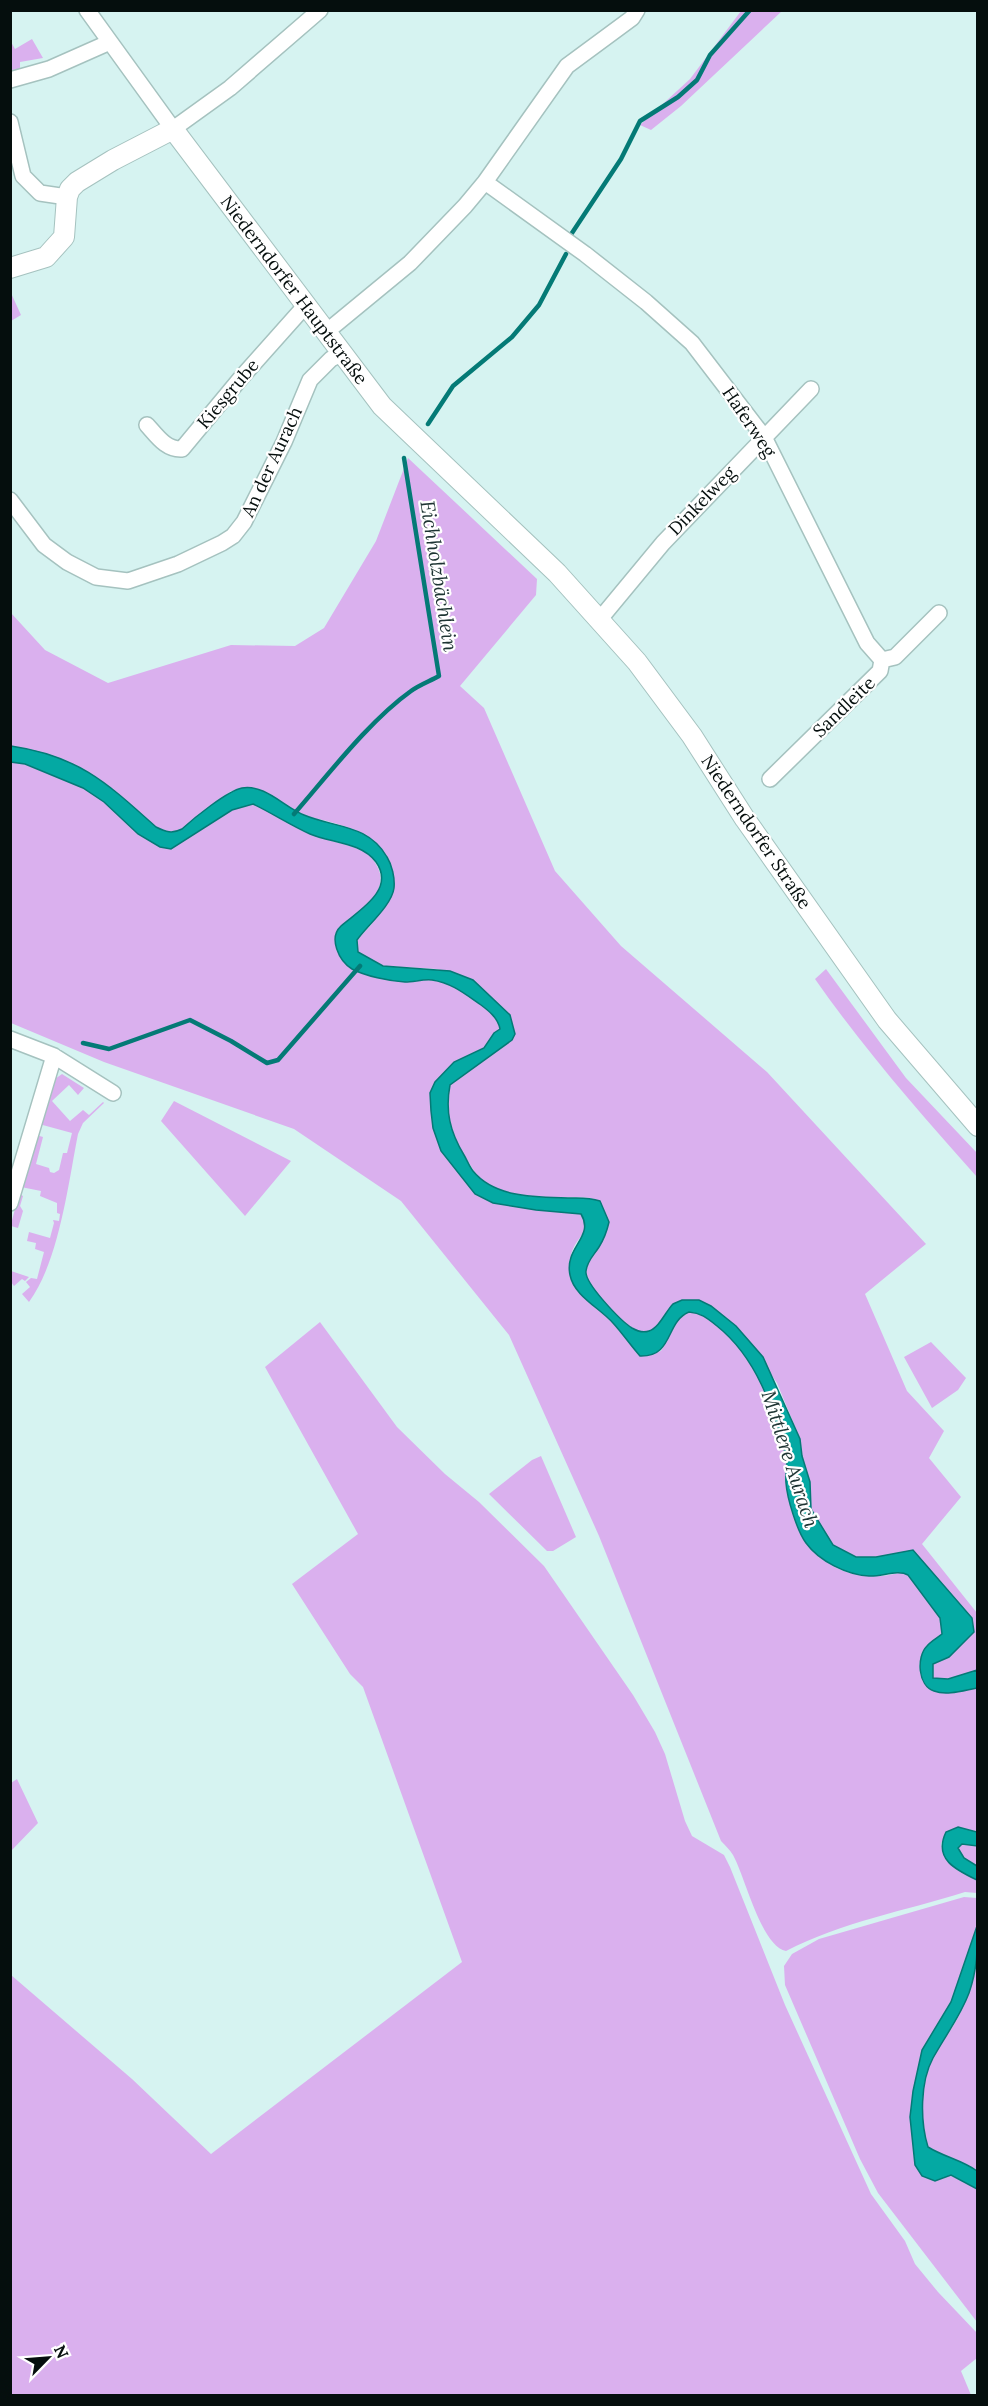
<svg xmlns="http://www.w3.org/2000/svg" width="988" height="2406" font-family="Lora,serif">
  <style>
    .green { fill: #dab0ee }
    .water { fill: #04a9a3; stroke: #047a76; stroke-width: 1.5 }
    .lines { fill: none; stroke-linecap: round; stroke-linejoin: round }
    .stream { stroke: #047a76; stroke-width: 4.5 }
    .minor-casing { stroke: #a5c2bf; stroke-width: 18 }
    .major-casing { stroke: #a5c2bf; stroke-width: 22 }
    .minor { stroke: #fff; stroke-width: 15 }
    .major { stroke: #fff; stroke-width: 20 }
    .labels { text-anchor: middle; stroke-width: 4.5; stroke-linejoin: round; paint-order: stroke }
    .street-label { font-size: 18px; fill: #050e0d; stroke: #fff }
    .water-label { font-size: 20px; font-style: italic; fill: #1e3433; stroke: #fff }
  </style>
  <rect width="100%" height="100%" fill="#d6f3f1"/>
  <path class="green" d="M 741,11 L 782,11 L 681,106 L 651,130 L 640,125 L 690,79 Z
    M 32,39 L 43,58 L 20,62 L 20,69 L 12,70 L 11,42 L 15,49 Z
    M 11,293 L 21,315 L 11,321 L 10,321 Z
    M 408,458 L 537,579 L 536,595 L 460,686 L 484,708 L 555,871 L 621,946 L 767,1072 L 926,1244 L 865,1294 L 907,1391 L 944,1431 L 929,1458 L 961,1497 L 922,1544 L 977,1613 L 977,1670 L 948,1679 L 933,1678 L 933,1664 L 949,1657 L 974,1632 L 972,1619 L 913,1550 L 876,1557 L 855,1557 L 833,1545 L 811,1509 L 810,1482 L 802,1456 L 800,1439 L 777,1383 L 747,1340 L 727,1318 L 699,1300 L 682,1300 C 673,1309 660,1329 648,1332 C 642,1333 636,1330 631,1327 C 623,1322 590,1288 586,1280 C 581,1269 592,1256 599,1247 L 591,1198 C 560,1196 507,1202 483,1181 C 474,1173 470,1164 464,1155 C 450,1132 445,1111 450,1085 L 512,1040 L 515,1034 L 510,1015 L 473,980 L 437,969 L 383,966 L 358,952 L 357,940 L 371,925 L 394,888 C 390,844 370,833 330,822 C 322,819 312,819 304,815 C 292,810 283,801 272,796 C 262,791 243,792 231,791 L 182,829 C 172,834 166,832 156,827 C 107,783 79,756 11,746 L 11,613 L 45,650 L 108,683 L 231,645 L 295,646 L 324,628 L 376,541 Z
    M 10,762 L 25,764 L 83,788 L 104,802 L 138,834 L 171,849 L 232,810 L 253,804 C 273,813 290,826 310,834 C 327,841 346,843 363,851 C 369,854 375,861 378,868 C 390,893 357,915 339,928 L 336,950 C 358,960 381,974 404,981 C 412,983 422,979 431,980 C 452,982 496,1008 500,1029 L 494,1033 L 484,1048 L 454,1062 L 435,1082 L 430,1093 L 431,1111 L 433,1128 L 441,1151 L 475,1194 L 493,1203 L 536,1210 L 581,1214 C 592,1233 580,1233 573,1249 C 570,1256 570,1265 569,1273 L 581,1293 L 613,1323 L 640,1356 L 661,1351 L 679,1319 L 689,1312 C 706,1314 719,1326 730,1338 C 759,1368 778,1416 786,1457 C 788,1466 785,1476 786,1485 C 796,1548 836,1590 903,1572 L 909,1575 L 940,1618 L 942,1634 C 927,1646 913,1658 923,1679 L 955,1692 L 978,1688 L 977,1832 L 958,1827 L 941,1843 C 943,1864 961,1872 977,1880 L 977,1893 L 965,1892 C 905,1911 842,1922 786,1951 C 761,1946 745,1876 733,1855 C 730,1850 725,1845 721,1841 L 599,1536 L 509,1335 L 401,1201 L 294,1129 L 104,1062 L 11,1023 Z
    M 826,969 L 906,1078 L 977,1153 L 977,1177 C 920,1113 864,1049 815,979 Z
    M 62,1074 L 84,1088 L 78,1095 L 69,1085 L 52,1101 L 70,1121 L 83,1110 L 89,1115 L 103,1102 L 104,1103 L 83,1123 L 78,1134 C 68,1185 59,1261 29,1302 L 22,1294 L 30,1287 L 26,1282 L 31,1278 L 37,1279 L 44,1252 L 35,1249 L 36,1243 L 27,1241 L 29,1232 L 50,1238 L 54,1223 L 53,1220 L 59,1221 L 60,1214 L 57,1213 L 57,1203 L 40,1196 L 41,1191 L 21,1187 L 36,1135 L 43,1137 L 36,1164 L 49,1168 L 50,1172 L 54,1173 L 59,1170 L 63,1153 L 67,1153 L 72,1133 L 39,1124 L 52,1081 Z
    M 174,1101 L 291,1161 L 245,1216 L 161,1121 Z
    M 19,1194 L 23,1196 L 20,1206 L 23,1211 L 18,1228 L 11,1226 L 11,1224 Z
    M 11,1271 L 29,1277 L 25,1281 L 22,1279 L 14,1286 L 11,1282 Z
    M 320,1322 L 397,1427 L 445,1474 L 479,1502 L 544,1566 L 633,1695 L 655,1732 L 665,1754 L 685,1821 L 692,1836 L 724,1855 L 730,1867 L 785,2005 L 871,2194 L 905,2241 L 915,2264 L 938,2292 L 977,2333 L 977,2358 L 961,2371 L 971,2395 L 11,2395 L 11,1975 L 132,2079 L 211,2154 L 462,1962 L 363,1687 L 350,1674 L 292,1584 L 358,1534 L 265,1367 Z
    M 931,1342 L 966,1378 L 958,1390 L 932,1408 L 904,1357 Z
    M 541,1456 L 576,1537 L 553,1551 L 547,1551 L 489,1494 L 532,1460 Z
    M 17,1779 L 38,1823 L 11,1851 L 11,1783 Z
    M 962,1844 L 977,1846 L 977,1866 L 964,1858 L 958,1848 Z
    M 964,1897 L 977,1898 L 978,1926 L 967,1958 L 951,2002 L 922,2050 L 913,2091 L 910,2117 L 915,2164 L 942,2179 L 950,2175 L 977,2189 L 977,2322 L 878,2193 L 860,2159 L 785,1985 L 784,1966 L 792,1954 L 819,1939 Z
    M 977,1964 L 977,2171 C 962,2160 944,2157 928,2147 C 919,2120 920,2087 932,2060 C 937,2046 949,2034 956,2021 C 966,2002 972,1983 977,1964 Z"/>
  <path class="water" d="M 11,746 C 79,756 107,783 156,827 C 166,832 172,834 182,829 C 194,818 227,791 242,788 C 265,784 284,807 304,815 C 335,828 368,824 387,857 C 392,865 395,878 394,888 C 392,905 367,926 357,940 L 358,952 L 383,966 L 450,971 L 473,980 L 510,1015 L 515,1034 L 512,1040 L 450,1085 C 445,1111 450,1132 464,1155 C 467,1160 469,1166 473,1171 C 495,1198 536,1197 568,1198 C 580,1198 588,1197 600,1201 L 609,1222 C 607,1231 604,1239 599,1247 C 594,1255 587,1261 586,1271 C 584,1283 621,1321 632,1328 C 637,1331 643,1333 649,1331 C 659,1328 666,1311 673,1304 L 682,1300 L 699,1300 L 711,1306 L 736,1326 L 763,1357 L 800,1439 L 802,1456 L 810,1482 L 811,1509 L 833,1545 L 856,1557 L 876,1557 L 913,1550 L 972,1618 L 974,1632 L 949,1657 L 933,1664 L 933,1678 L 948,1679 L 977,1670 L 977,1688 C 965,1690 947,1696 934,1691 C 918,1686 916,1657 927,1646 C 931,1641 937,1638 942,1634 L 940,1618 L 908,1575 C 898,1569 881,1577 869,1576 C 847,1575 819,1561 806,1543 C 797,1531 787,1498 786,1483 C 785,1474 788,1465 786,1456 C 773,1408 757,1358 717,1326 C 707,1318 701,1313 689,1312 C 665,1322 674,1357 640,1356 C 631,1346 623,1334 613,1323 C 600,1308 574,1296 570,1275 C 564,1247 595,1237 581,1214 L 536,1210 L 493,1203 L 475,1194 L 441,1151 L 433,1128 L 431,1111 L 430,1093 L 435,1082 L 454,1062 L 484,1048 L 494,1033 L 500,1029 C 498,1018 489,1011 481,1005 C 465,994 452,983 432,980 C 423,979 414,982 405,982 C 389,981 365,976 352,969 C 339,961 328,938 341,926 C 358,911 396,890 376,862 C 361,842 331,843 310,834 C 290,825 272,813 253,804 L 232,810 L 171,849 L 160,847 L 138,834 L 104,802 L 83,788 L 25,764 L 11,762 Z
    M 958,1827 L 977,1832 L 977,1846 L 962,1844 L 958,1848 L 964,1858 L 977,1866 L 977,1880 C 956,1870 933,1859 946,1832 Z
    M 977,1926 C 978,1950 977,1970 969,1993 C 960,2017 945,2036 933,2058 C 920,2082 920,2121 928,2147 C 944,2157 962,2160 977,2171 L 977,2189 L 951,2175 L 935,2181 L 922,2176 L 915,2165 L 910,2117 L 913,2091 L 922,2050 L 951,2002 Z"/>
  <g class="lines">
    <path class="stream" d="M 570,236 L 621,159 L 640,121 L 678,97 L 697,80 L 710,55 L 750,10
      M 428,424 L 453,386 L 512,337 L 539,305 L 566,254
      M 294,814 C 328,775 369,721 411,691 C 419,685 430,681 439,676 L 404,458
      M 83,1043 L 109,1049 L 190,1020 L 231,1041 L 267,1063 L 278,1060 L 360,966"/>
    <g class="minor-casing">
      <path id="minor" d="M 87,10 L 173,129 L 230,88 L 320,10
        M 10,80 L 49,69 L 110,42
        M 10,122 L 23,176 L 40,193 L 67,197
        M 485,182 L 585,254 L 646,302 L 692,343 L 764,437 L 867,643 L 882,660
        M 325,333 L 410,263 L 465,206 L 485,182 L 567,66 L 632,18 L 637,10
        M 147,425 C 157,436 166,450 182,449 L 240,379 L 305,306
        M 10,500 L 44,545 L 67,562 L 96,577 L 128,581 L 178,564 L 222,543 L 233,536 L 244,522 L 284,442 L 310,380 L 331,359 L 341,354
        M 600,619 L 663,543 L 811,389
        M 770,779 L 880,671 L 882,660 L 895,657 L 939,613
        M 10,1039 L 54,1056 L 113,1093
        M 10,1203 L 54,1056"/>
    </g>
    <g class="major-casing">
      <path id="major" d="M 10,268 L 46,257 L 64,237 L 67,197 L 70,189 L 77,182 L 113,160 L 173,129 L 382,406 L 557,573 L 637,662 L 692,736 L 745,819 L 887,1020 L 978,1126"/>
    </g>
    <use href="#minor" class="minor"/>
    <use href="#major" class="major"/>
  </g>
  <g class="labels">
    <g class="street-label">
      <text transform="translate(294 290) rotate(53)" y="6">Niederndorfer Hauptstraße</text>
      <text transform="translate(228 394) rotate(-50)" y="6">Kiesgrube</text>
      <text transform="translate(749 422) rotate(56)" y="6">Haferweg</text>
      <text transform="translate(272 462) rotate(-65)" y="6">An der Aurach</text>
      <text transform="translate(702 501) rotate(-46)" y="6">Dinkelweg</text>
      <text transform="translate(844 707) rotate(-44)" y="6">Sandleite</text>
      <text transform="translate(756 832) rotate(56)" y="6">Niederndorfer Straße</text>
    </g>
    <g class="water-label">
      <text transform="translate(439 576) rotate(81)" y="7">Eichholzbächlein</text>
      <text transform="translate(790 1459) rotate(72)" y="7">Mittlere Aurach</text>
    </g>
  </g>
  <rect width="988" height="2406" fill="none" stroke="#050e0d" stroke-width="24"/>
  <g transform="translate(48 2358) rotate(65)" stroke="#ffffff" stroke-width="4.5" paint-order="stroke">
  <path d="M0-4.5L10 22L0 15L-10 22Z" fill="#050e0d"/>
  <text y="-9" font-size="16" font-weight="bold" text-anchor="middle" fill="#050e0d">N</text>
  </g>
</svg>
